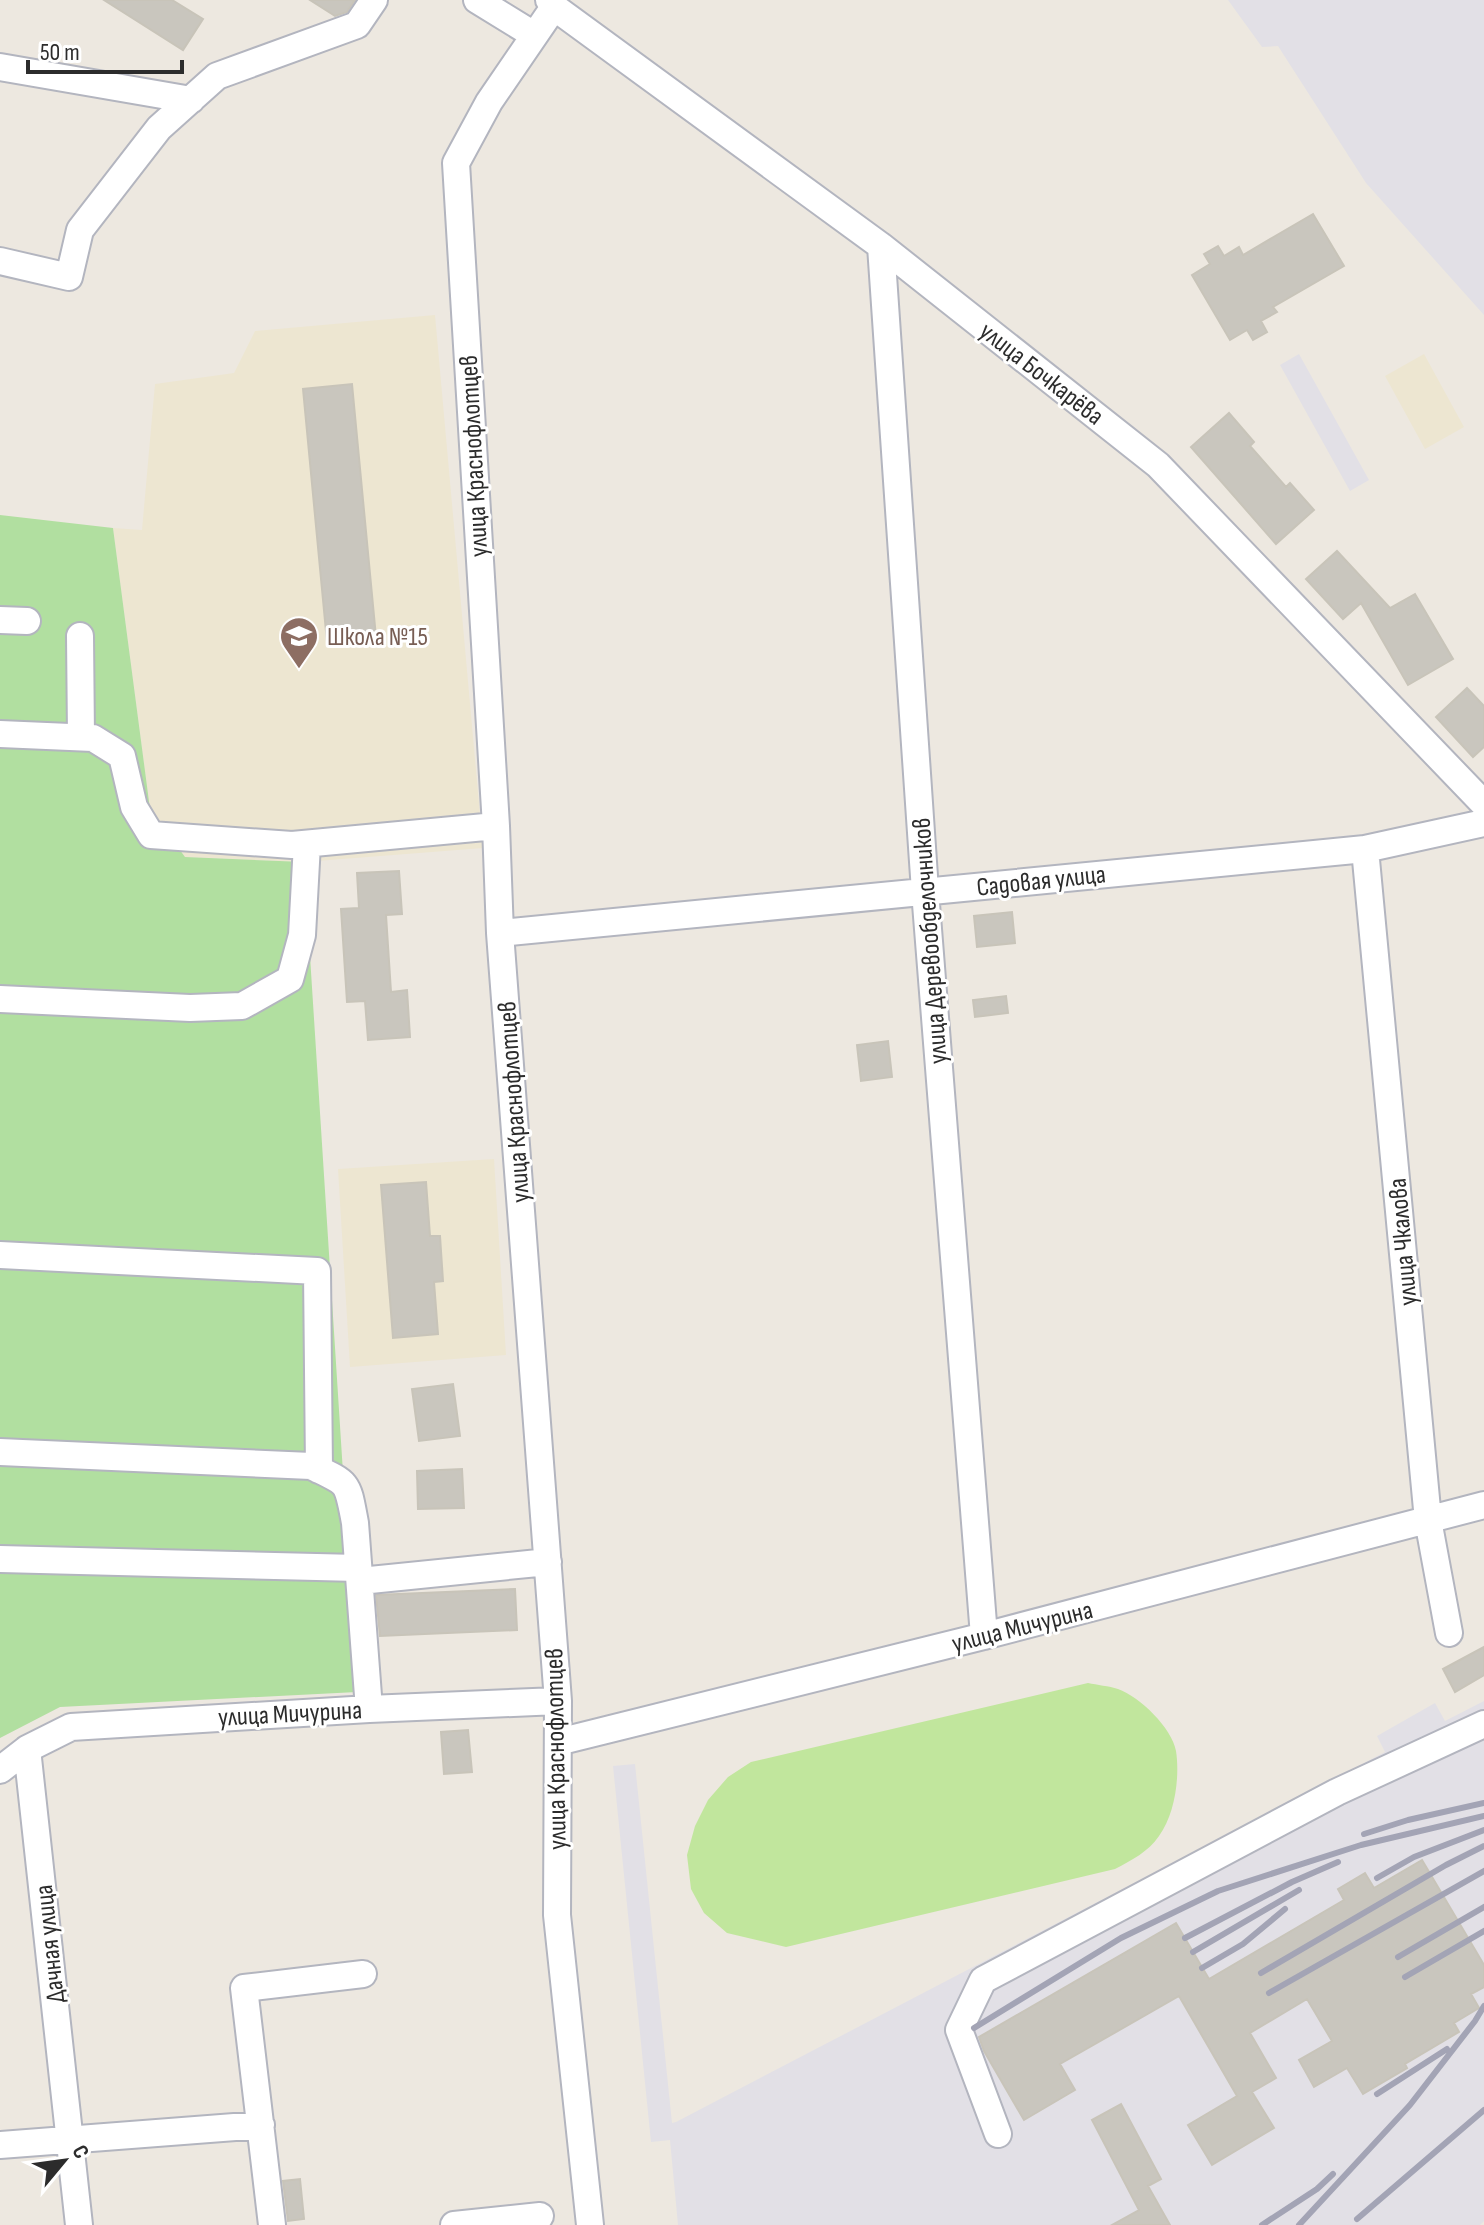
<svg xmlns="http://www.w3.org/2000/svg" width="1484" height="2225" font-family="'Sofia Sans Condensed',sans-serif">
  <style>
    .industrial { fill: #e2e0e6 }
    .education { fill: #ede6d1 }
    .green { fill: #b1dfa0 }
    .pitch { fill: #c1e69d }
    .building { fill: #c9c6be; stroke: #c8c4b9; stroke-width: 2 }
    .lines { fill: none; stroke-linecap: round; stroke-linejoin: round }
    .minor-casing { stroke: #b3b5bf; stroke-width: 30 }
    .minor { stroke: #fff; stroke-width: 26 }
    .rail { stroke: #a3a4b5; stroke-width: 6 }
    .labels { text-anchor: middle; stroke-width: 6; stroke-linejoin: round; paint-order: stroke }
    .street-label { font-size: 26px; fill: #2c2c2c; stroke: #fff }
    .education-label { font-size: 26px; fill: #785e54; stroke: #fff; text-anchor: start }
  </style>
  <rect width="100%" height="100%" fill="#ede8e0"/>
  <path class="industrial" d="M 1228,0 L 1484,0 L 1484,315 L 1366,183 L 1278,46 L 1262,47 Z
    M 1299,354 L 1369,480 L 1350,491 L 1280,365 Z
    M 1484,1701 L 1484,2221 L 1480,2225 L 678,2225 L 670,2140 L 651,2142 L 613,1766 L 635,1764 L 672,2123 L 676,2122 L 1385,1752 L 1377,1736 L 1435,1703 L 1445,1721 Z"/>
  <path class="education" d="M 435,315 L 483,848 L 304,862 L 185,857 L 150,809 L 113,528 L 142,530 L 155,384 L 234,373 L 255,331 Z
    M 1424,354 L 1464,427 L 1425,449 L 1385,376 Z
    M 494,1159 L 506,1355 L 350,1367 L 338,1169 Z"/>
  <path class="green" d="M 0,515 L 113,528 L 150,809 L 185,857 L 304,862 L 357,1692 L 60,1707 L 0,1738 Z"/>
  <path class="pitch" d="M 1088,1683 C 1097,1685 1109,1686 1118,1689 C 1140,1697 1172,1728 1176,1751 C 1180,1777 1175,1814 1159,1836 C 1148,1852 1132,1860 1115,1869 L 786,1947 L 727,1933 L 704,1913 L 691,1889 L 687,1855 L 695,1826 L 708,1800 L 728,1777 L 751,1762 Z"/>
  <path class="building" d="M 104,0 L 172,0 L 203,19 L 183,50 Z
    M 310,0 L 355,0 L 347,12 L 335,16 Z
    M 1313,214 L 1344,266 L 1273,307 L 1277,312 L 1261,321 L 1267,332 L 1253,340 L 1247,330 L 1230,340 L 1192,275 L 1210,264 L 1204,254 L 1218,246 L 1224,256 L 1239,247 L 1243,255 Z
    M 352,384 L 376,637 L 327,642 L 303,389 Z
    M 1229,413 L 1254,442 L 1250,446 L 1286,487 L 1290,483 L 1314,510 L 1276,544 L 1191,447 Z
    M 1337,551 L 1390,608 L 1415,594 L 1453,659 L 1408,685 L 1361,603 L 1343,619 L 1306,579 Z
    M 1467,688 L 1484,706 L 1484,747 L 1473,757 L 1436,717 Z
    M 399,871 L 402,914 L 386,915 L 391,992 L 407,990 L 410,1037 L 368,1040 L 365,1001 L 347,1002 L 341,909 L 359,908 L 357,873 Z
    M 1012,912 L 1015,943 L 977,947 L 974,916 Z
    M 1006,996 L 1008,1013 L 975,1017 L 973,1000 Z
    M 888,1041 L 892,1077 L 861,1081 L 857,1045 Z
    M 426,1182 L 430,1236 L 440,1236 L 443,1281 L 434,1282 L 438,1334 L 393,1338 L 381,1185 Z
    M 453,1384 L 460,1436 L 419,1441 L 412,1389 Z
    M 462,1469 L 464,1508 L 418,1509 L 417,1471 Z
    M 515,1589 L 517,1630 L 380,1636 L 376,1595 Z
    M 1484,1647 L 1484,1675 L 1455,1692 L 1443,1669 Z
    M 468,1730 L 472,1772 L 444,1774 L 441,1732 Z
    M 1422,1860 L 1484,1965 L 1484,1987 L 1471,1994 L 1479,2008 L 1454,2023 L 1459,2032 L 1405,2064 L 1407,2068 L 1363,2094 L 1347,2068 L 1314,2087 L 1299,2060 L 1332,2041 L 1307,1999 L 1250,2033 L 1276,2078 L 1252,2092 L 1274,2128 L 1212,2165 L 1188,2125 L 1237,2096 L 1179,1996 L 1060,2064 L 1075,2090 L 1024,2120 L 984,2051 L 979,2037 L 1176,1923 L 1209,1979 L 1344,1900 L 1338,1889 L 1365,1873 L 1374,1888 Z
    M 1121,2104 L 1161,2179 L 1148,2186 L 1170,2225 L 1112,2225 L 1139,2210 L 1092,2120 Z
    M 300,2179 L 304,2219 L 288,2221 L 283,2181 Z"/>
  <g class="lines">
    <g class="minor-casing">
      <path id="minor" d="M 477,0 L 534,35
        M 549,0 L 554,7 L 881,246 L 1158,465 L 1484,804
        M 554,7 L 489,102 L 456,163 L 496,826 L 500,933 L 558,1701 L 557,1915 L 590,2225
        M 0,67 L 191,100
        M 881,246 L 925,891 L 984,1636
        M 0,261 L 69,277 L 80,230 L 159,128 L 217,76 L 357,25 L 374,0
        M 0,620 L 27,621
        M 80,636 L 81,737
        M 0,734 L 93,738 L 122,756 L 134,807 L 151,835 L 292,845 L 496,826
        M 1365,849 L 1428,1520 L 1449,1633
        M 500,933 L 1365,849 L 1484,823
        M 0,999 L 190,1008 L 242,1006 L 290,979 L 302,935 L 307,844
        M 0,1255 L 317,1271 L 319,1470
        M 0,1452 L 311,1466 C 350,1484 347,1481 355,1523 L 369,1709
        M 0,1559 L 358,1568
        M 360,1581 L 548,1562
        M 558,1742 L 984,1636 L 1484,1505
        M 27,1749 L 79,2225
        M 0,1770 L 27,1749 L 71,1727 L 369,1709 L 558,1701
        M 998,2134 L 959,2030 L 983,1980 L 1337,1792 L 1484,1724
        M 0,2145 L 261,2125
        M 272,2225 L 244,1988 L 363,1974
        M 454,2225 L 540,2216"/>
    </g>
    <use href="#minor" class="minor"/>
    <path class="rail" d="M 1364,1834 L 1408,1820 L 1484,1803
      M 1377,1878 L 1414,1857 L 1484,1830
      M 1185,1938 L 1292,1882 L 1338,1862
      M 1193,1952 L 1299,1890
      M 1398,1957 L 1484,1907
      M 1202,1968 L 1243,1944 L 1285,1909
      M 1261,1973 L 1446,1865 L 1484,1846
      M 1405,1977 L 1484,1931
      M 1269,1993 L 1484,1871
      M 974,2028 L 1121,1938 L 1218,1891 L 1361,1845 L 1484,1816
      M 1377,2094 L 1447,2049
      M 1357,2219 L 1484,2110
      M 1262,2225 L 1317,2189 L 1333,2174
      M 1299,2225 L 1410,2105 L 1475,2021 L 1484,2006"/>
  </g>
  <defs>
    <g id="school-pin" transform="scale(2)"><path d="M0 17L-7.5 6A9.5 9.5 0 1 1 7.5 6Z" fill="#8d6e63" stroke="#fff"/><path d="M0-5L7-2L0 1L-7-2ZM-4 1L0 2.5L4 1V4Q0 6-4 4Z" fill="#fff"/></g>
  </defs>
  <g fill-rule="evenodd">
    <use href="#school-pin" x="299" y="636"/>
  </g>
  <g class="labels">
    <g class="street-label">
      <text transform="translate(1042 373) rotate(38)" y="9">улица Бочкарёва</text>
      <text transform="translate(473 456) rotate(-93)" y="9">улица Краснофлотцев</text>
      <text transform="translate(1041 880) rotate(-6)" y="9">Садовая улица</text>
      <text transform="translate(929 941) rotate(-94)" y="9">улица Деревообделочников</text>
      <text transform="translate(513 1102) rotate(-94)" y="9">улица Краснофлотцев</text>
      <text transform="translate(1402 1242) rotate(-95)" y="9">улица Чкалова</text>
      <text transform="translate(1022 1626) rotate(-14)" y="9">улица Мичурина</text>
      <text transform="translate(290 1713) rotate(-3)" y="9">улица Мичурина</text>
      <text transform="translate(555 1749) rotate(-91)" y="9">улица Краснофлотцев</text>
      <text transform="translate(49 1944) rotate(-96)" y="9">Дачная улица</text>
    </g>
    <g class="education-label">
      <text x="327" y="645">Школа №15</text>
    </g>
  </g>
  <g transform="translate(64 2161) rotate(61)" stroke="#ffffff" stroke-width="6" paint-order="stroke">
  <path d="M0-6L14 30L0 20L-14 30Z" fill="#2c2c2c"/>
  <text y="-12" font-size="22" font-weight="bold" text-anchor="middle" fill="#2c2c2c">С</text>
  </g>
  <path d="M28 60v12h154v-12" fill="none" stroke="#2c2c2c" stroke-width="4"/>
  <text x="40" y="60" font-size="24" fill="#2c2c2c" stroke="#ffffff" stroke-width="6" paint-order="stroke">50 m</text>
</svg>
